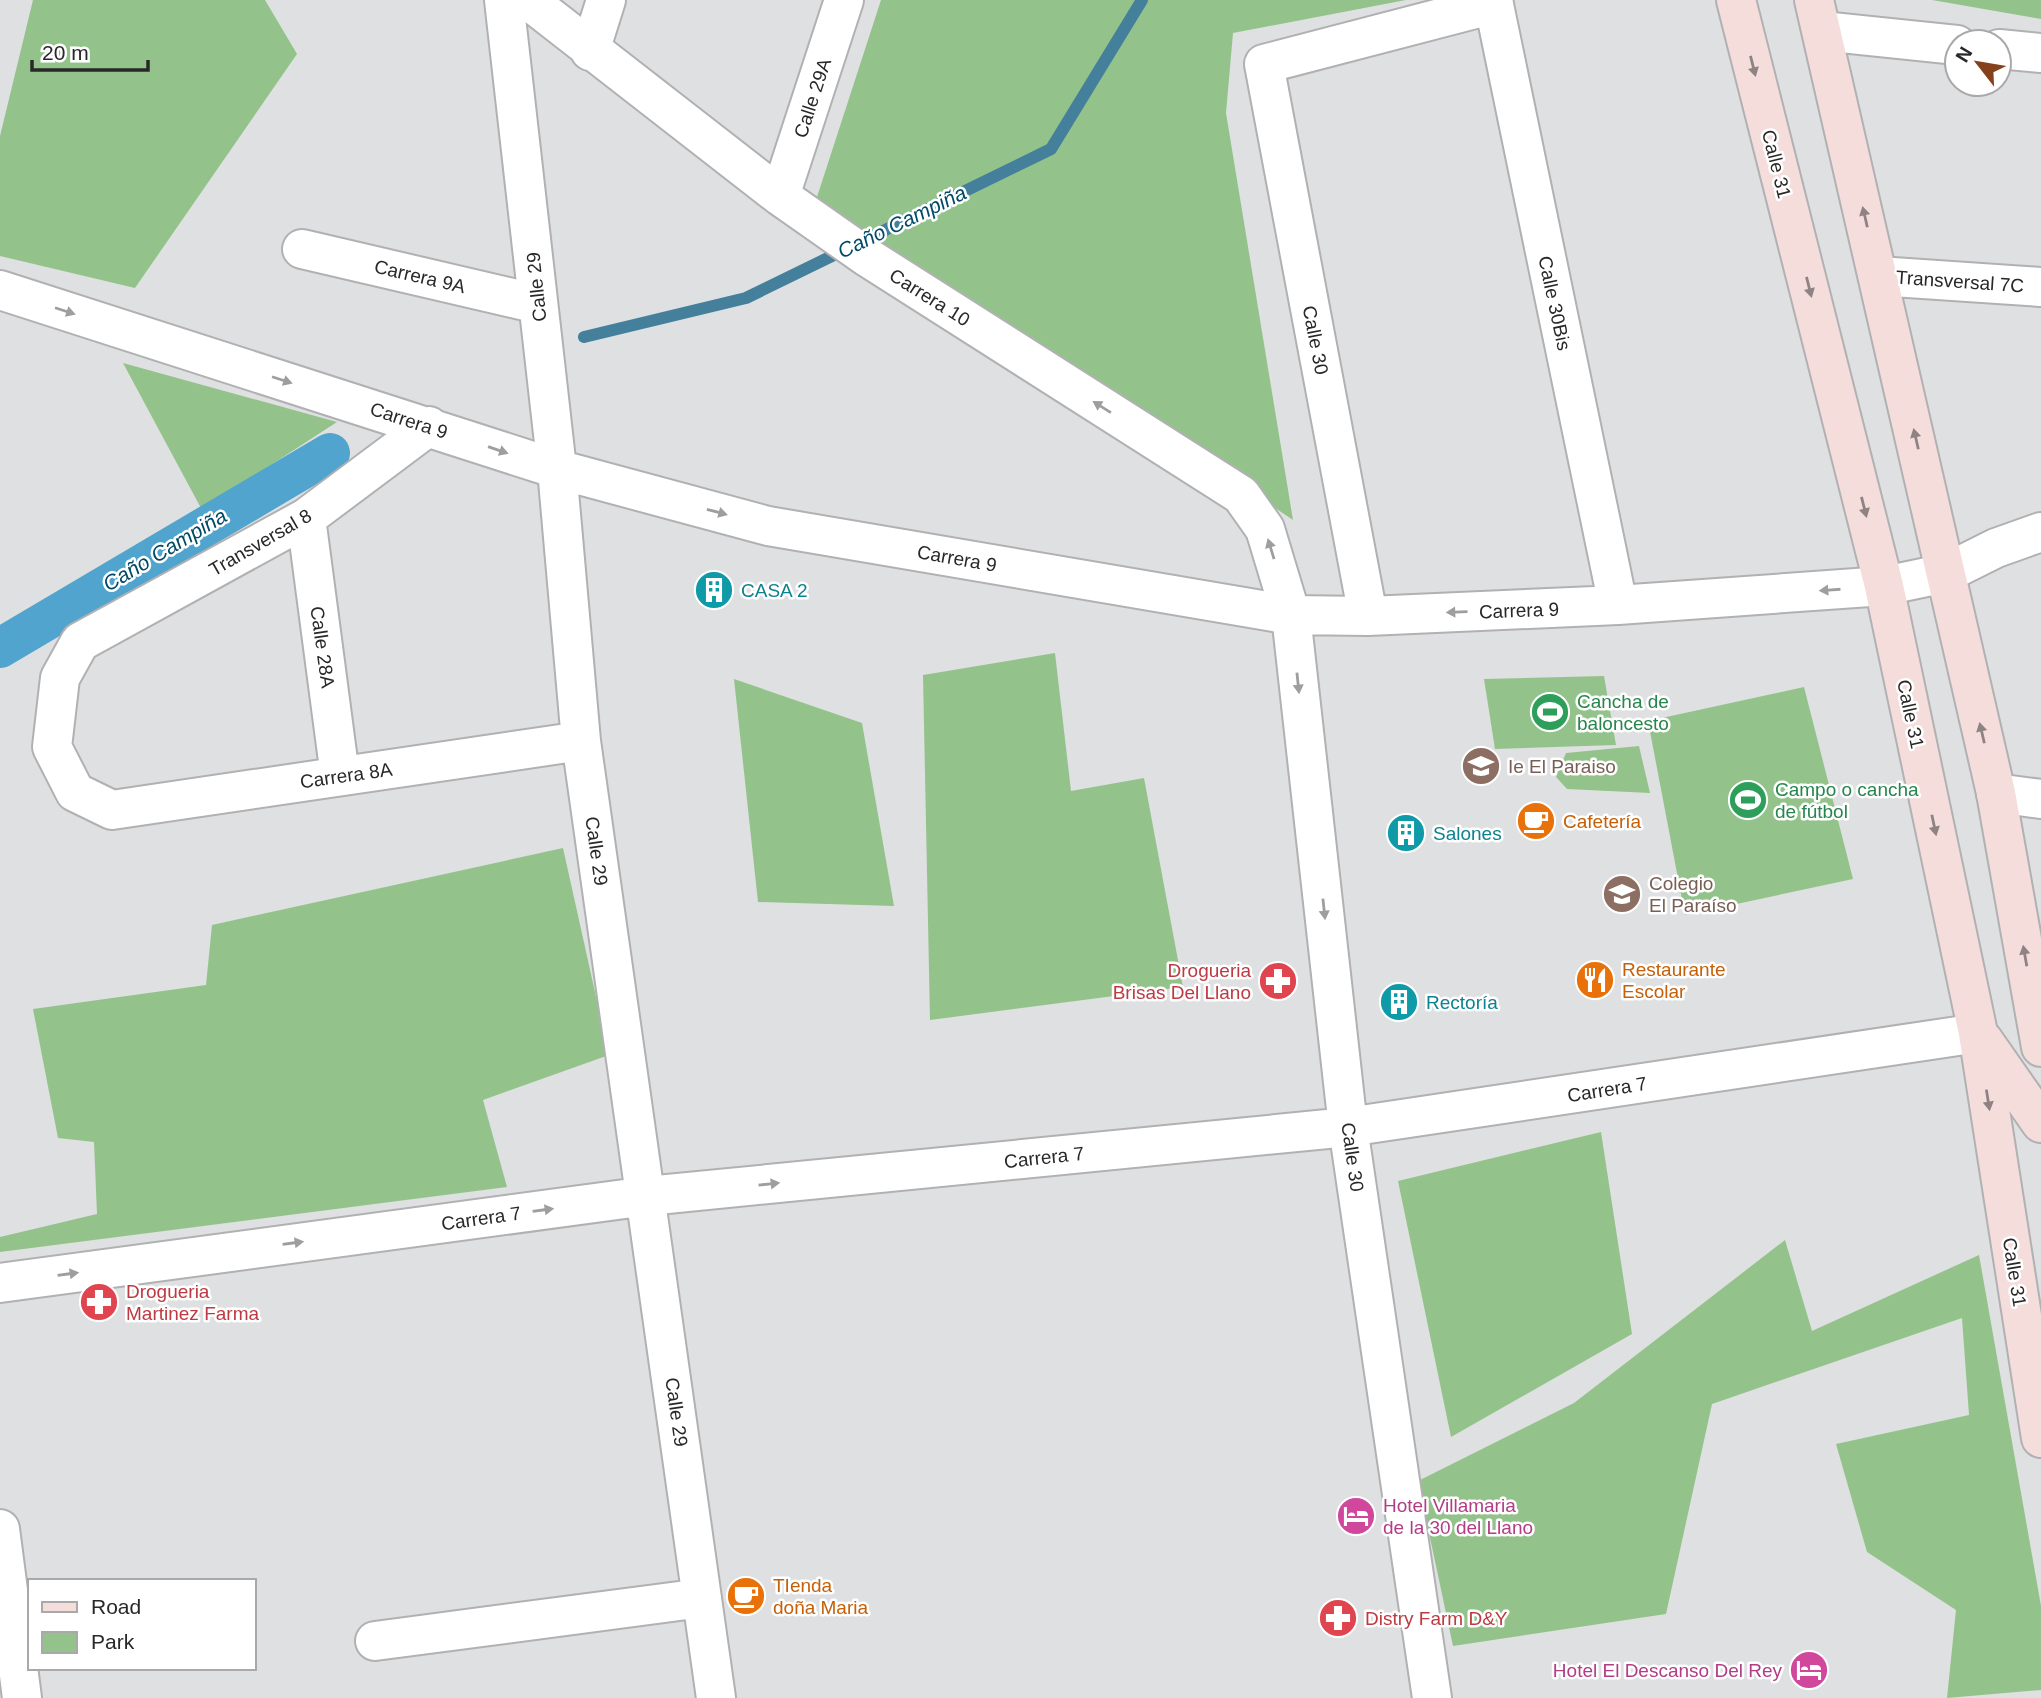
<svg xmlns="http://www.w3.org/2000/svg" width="2041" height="1698" font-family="Arial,sans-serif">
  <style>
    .green { fill: #93c38b }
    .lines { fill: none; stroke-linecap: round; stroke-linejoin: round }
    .stream { stroke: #447f9c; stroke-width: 12 }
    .canal { stroke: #50a4ce; stroke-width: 40 }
    .street-casing { stroke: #b1b1b3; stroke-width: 42 }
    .secondary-casing { stroke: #b1b1b3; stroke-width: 42 }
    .street { stroke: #fff; stroke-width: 38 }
    .secondary { stroke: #f5dddc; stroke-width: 38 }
    .oneway { fill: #8e8282 }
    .oneway2 { fill: #9e9e9f }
    .labels { text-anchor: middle; stroke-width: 5; stroke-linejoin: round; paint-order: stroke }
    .street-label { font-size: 19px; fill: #282829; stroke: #fff }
    .culture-label { font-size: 19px; fill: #0d838f; stroke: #fff; text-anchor: start }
    .leisure-label { font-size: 19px; fill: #27864d; stroke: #fff; text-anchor: start }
    .education-label { font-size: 19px; fill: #785e54; stroke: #fff; text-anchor: start }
    .food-label { font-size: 19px; fill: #c56008; stroke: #fff; text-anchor: start }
    .health-label { font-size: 19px; fill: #be3a42; stroke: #fff; text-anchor: start }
    .hotel-label { font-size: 19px; fill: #b23c85; stroke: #fff; text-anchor: start }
    .water-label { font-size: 21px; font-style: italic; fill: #004a67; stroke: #fff }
  </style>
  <rect width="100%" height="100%" fill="#dfe0e1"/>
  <path class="green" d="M 33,0 L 265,0 L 297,54 L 135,288 L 0,256 L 0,136 Z
    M 881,0 L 1406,0 L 1233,33 L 1226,113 L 1293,520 L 816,200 Z
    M 1932,0 L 2041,0 L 2041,19 Z
    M 123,363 L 337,422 L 202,510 Z
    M 1055,653 L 1071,791 L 1144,778 L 1183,987 L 930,1020 L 923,675 Z
    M 1604,676 L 1616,745 L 1495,749 L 1484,679 Z
    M 734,679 L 862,723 L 894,906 L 758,902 Z
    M 1804,687 L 1853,879 L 1685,915 L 1648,721 Z
    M 1639,746 L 1650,793 L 1567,789 L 1556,777 L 1566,753 Z
    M 563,848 L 609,1055 L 483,1100 L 507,1187 L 0,1252 L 0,1237 L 97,1214 L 94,1142 L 58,1138 L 33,1009 L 206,985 L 212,925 Z
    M 1601,1132 L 1632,1334 L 1451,1437 L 1398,1181 Z
    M 1785,1240 L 1812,1331 L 1979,1255 L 2041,1606 L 2041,1690 L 1947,1698 L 1956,1610 L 1867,1552 L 1836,1444 L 1969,1415 L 1962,1318 L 1712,1404 L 1666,1614 L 1453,1646 L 1418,1481 L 1574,1403 Z"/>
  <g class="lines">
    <path class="stream" d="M 584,337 L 746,298 L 1051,149 L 1142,0"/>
    <path class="canal" d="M 0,648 L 330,453"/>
    <g class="street-casing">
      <path id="street" d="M 504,0 L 557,469 L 581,741 L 716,1698
        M 528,0 L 780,196 L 867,257 L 1241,495 L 1265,529 L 1291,615 L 1348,1127 L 1432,1698
        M 1493,0 L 1618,605
        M 1822,31 L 1957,45
        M 1999,49 L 2041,53
        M 590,51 L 606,0
        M 780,196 L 844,0
        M 302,249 L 538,304
        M 1878,276 L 2041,287
        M 0,290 L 557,469 L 768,526 L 1291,615 L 1368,616 L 1618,605 L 1884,586 L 1946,573 L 1996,548 L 2041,532
        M 429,426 L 306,518 L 80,642 L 60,678 L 52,747 L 75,792 L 112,810 L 581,741
        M 306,518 L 340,776
        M 1368,616 L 1264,64 L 1494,4
        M 1996,793 L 2041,799
        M 0,1283 L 647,1196 L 1348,1127 L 1978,1033
        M 0,1529 L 22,1698
        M 375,1641 L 702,1598"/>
    </g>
    <g class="secondary-casing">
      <path id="secondary" d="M 1736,0 L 1884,586 L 1978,1033 L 2041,1438
        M 1814,0 L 1996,793 L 2041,1047
        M 1983,1040 L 2041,1123"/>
    </g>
    <use href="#street" class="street"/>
    <use href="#secondary" class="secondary"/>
  </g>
  <defs><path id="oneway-solid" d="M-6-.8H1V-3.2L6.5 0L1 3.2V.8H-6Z" transform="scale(1.75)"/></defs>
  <g class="oneway">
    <use href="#oneway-solid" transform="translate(1753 66) rotate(76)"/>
    <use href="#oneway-solid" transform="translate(1865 217) rotate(-103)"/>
    <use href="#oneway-solid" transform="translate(1809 287) rotate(76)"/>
    <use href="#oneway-solid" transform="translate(1916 439) rotate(-103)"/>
    <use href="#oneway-solid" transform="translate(1864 507) rotate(76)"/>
    <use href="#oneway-solid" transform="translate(1982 733) rotate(-103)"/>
    <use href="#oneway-solid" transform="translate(1934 825) rotate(78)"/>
    <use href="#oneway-solid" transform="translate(2025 956) rotate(-100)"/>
    <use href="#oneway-solid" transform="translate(1988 1100) rotate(81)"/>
  </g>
  <g class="oneway2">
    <use href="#oneway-solid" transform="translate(65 311) rotate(18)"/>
    <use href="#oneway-solid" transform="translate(282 380) rotate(18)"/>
    <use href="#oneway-solid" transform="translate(1102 407) rotate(-148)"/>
    <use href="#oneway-solid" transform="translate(498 450) rotate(19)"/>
    <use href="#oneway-solid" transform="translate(717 512) rotate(15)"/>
    <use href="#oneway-solid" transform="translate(1271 549) rotate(-107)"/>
    <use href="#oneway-solid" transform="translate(1830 590) rotate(176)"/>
    <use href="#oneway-solid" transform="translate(1457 612) rotate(178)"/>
    <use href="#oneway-solid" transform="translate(1298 683) rotate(84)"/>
    <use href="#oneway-solid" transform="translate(1324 909) rotate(84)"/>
    <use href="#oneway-solid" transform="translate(769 1184) rotate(-6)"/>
    <use href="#oneway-solid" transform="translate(543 1210) rotate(-8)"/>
    <use href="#oneway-solid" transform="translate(293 1243) rotate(-8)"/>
    <use href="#oneway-solid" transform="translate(68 1274) rotate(-8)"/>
  </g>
  <defs>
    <g id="building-disc" transform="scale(2.0125)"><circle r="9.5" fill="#0f9aa8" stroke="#fff"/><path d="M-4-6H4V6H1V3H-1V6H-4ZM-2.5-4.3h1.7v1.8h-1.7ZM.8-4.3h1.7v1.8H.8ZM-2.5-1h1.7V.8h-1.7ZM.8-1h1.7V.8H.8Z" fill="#fff"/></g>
    <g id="stadium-disc" transform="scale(2.0125)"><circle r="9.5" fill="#2e9e5b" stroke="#fff"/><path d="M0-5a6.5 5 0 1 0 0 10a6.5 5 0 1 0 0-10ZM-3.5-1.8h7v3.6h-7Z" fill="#fff"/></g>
    <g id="school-disc" transform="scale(2.0125)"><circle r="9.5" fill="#8d6e63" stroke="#fff"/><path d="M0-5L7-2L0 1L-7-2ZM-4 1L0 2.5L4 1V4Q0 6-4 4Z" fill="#fff"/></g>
    <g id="cafe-disc" transform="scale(2.0125)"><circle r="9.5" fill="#e8710a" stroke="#fff"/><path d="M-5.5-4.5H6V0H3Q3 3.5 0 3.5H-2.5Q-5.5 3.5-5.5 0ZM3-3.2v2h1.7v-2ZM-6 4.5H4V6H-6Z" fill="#fff"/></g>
    <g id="restaurant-disc" transform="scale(2.0125)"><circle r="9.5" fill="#e8710a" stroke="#fff"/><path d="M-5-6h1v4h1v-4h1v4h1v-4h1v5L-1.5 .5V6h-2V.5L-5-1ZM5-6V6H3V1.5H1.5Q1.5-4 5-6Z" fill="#fff"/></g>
    <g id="pharmacy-disc" transform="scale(2.0125)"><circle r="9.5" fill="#e0444e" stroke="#fff"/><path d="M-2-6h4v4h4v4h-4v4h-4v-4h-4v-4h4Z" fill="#fff"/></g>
    <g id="hotel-disc" transform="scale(2.0125)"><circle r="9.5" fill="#d1479c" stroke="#fff"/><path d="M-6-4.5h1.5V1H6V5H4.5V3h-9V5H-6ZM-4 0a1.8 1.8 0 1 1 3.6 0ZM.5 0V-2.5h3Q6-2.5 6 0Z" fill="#fff"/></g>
  </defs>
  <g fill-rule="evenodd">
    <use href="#building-disc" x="714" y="590"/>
    <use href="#stadium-disc" x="1550" y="712"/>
    <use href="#school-disc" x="1481" y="766"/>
    <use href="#stadium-disc" x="1748" y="800"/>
    <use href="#cafe-disc" x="1536" y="821"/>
    <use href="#building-disc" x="1406" y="833"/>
    <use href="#school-disc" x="1622" y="894"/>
    <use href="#restaurant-disc" x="1595" y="980"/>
    <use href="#pharmacy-disc" x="1278" y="981"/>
    <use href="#building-disc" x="1399" y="1002"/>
    <use href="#pharmacy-disc" x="99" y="1302"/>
    <use href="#hotel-disc" x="1356" y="1516"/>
    <use href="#cafe-disc" x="746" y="1596"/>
    <use href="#pharmacy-disc" x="1338" y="1618"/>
    <use href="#hotel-disc" x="1809" y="1670"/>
  </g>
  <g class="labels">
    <g class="street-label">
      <text transform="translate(812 98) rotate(-72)" y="7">Calle 29A</text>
      <text transform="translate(1777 164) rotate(76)" y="7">Calle 31</text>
      <text transform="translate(420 276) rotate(13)" y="7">Carrera 9A</text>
      <text transform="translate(1960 281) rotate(4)" y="7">Transversal 7C</text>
      <text transform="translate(536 287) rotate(-96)" y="7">Calle 29</text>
      <text transform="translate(930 297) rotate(32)" y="7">Carrera 10</text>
      <text transform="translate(1555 303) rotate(78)" y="7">Calle 30Bis</text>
      <text transform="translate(1316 340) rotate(79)" y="7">Calle 30</text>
      <text transform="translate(409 420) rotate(18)" y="7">Carrera 9</text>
      <text transform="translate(260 542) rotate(-30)" y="7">Transversal 8</text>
      <text transform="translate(957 558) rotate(10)" y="7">Carrera 9</text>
      <text transform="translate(1519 610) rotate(-2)" y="7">Carrera 9</text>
      <text transform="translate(323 647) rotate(82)" y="7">Calle 28A</text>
      <text transform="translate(1911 714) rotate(78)" y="7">Calle 31</text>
      <text transform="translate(346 775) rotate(-8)" y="7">Carrera 8A</text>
      <text transform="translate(597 851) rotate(82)" y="7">Calle 29</text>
      <text transform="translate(1607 1089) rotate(-9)" y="7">Carrera 7</text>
      <text transform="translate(1044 1157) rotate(-6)" y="7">Carrera 7</text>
      <text transform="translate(1353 1157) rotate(82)" y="7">Calle 30</text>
      <text transform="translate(481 1218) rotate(-8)" y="7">Carrera 7</text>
      <text transform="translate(2015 1272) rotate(81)" y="7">Calle 31</text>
      <text transform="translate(677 1412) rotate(82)" y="7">Calle 29</text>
    </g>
    <g class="culture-label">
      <text x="741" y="597">CASA 2</text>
      <text x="1433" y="840">Salones</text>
      <text x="1426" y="1009">Rectoría</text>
    </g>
    <g class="leisure-label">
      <text x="1577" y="708">Cancha de<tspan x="1577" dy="22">baloncesto</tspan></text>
      <text x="1775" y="796">Campo o cancha<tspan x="1775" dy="22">de fútbol</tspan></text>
    </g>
    <g class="education-label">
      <text x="1508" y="773">Ie El Paraiso</text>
      <text x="1649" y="890">Colegio<tspan x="1649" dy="22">El Paraíso</tspan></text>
    </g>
    <g class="food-label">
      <text x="1563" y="828">Cafetería</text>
      <text x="1622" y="976">Restaurante<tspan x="1622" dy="22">Escolar</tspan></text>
      <text x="773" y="1592">TIenda<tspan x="773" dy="22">doña Maria</tspan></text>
    </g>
    <g class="health-label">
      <text x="1251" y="977" text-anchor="end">Drogueria<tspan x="1251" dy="22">Brisas Del Llano</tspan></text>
      <text x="126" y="1298">Drogueria<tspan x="126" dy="22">Martinez Farma</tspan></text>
      <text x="1365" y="1625">Distry Farm D&amp;Y</text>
    </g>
    <g class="hotel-label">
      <text x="1383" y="1512">Hotel Villamaria<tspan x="1383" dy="22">de la 30 del Llano</tspan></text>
      <text x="1782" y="1677" text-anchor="end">Hotel El Descanso Del Rey</text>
    </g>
    <g class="water-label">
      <text transform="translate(902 222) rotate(-26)" y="7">Caño Campiña</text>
      <text transform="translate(165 550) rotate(-31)" y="7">Caño Campiña</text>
    </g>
  </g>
  <rect x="28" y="1579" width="228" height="91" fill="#ffffff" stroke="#a9a9a9" stroke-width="2"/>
  <rect x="42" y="1602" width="35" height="10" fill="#f5dddc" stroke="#a9a9a9" stroke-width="2"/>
  <text x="91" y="1614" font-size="21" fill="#282829">Road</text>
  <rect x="42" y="1632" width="35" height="21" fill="#93c38b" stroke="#a9a9a9" stroke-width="2"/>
  <text x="91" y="1649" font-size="21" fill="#282829">Park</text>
  <g transform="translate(1978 63) rotate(301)"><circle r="33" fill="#ffffff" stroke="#a9a9a9" stroke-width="2"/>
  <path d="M0-5L12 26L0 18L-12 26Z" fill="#86401b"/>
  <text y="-10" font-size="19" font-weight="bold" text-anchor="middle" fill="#282829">N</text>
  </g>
  <path d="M32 60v10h116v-10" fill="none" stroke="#282829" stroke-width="3.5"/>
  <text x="42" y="60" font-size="21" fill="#282829" stroke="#ffffff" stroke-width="5" paint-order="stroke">20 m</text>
</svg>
